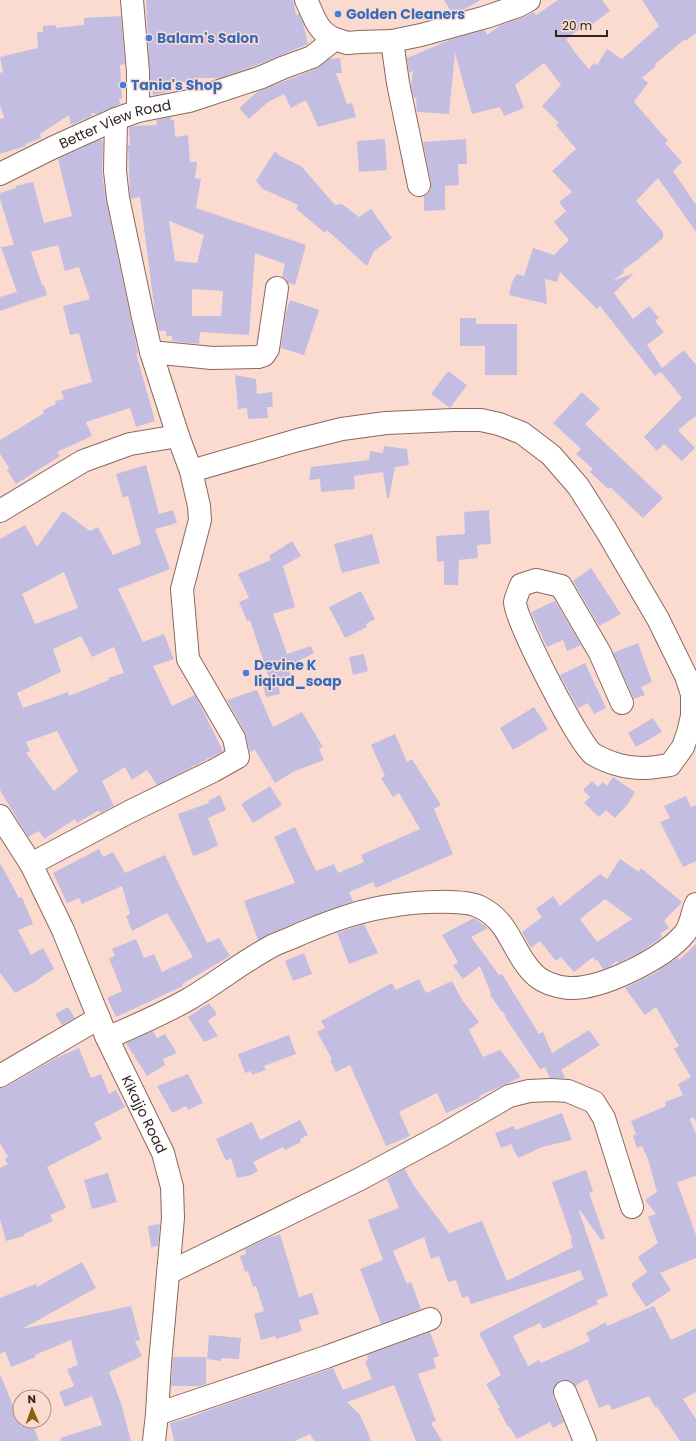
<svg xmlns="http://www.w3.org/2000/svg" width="696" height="1441" font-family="Poppins,sans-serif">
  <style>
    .building { fill: #c3bee1; fill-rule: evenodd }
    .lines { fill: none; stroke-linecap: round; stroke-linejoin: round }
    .minor-casing { stroke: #8b695d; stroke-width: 24 }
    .minor { stroke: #fff; stroke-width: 22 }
    .shop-dot { fill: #3f7fe0; stroke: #fbdbd0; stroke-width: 1.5 }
    .labels { text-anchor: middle; stroke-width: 3; stroke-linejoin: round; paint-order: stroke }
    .shop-label { font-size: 14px; font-weight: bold; fill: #366cbe; stroke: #fbdbd0; text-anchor: start }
    .street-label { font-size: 14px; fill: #31231e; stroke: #fbdbd0 }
  </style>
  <rect width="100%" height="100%" fill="#fbdbd0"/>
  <path class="building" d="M 146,0 L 293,0 L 296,15 L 299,14 L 303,23 L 308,44 L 257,65 L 220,78 L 194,78 L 194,81 L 166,83 L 168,92 L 153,95 L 150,80 Z
    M 444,0 L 480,0 L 462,11 L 452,13 Z
    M 558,0 L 602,0 L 610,11 L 591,25 L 589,22 L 566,39 L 576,54 L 589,69 L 594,63 L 597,65 L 607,49 L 622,59 L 659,26 L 642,0 L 696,0 L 696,33 L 686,41 L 685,39 L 655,64 L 656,66 L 642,78 L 648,83 L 634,102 L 668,141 L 665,143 L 682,162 L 673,171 L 696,205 L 696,232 L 658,178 L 636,201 L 663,232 L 663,238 L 637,260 L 623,270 L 624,272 L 613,281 L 634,273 L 614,293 L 633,319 L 649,306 L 659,318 L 655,321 L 664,332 L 647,345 L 662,368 L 684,350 L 696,365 L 696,416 L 678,430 L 695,448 L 682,461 L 664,444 L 657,451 L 644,437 L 682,398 L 661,372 L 655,376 L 600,306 L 597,309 L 560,272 L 557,282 L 545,279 L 547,304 L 509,295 L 512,282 L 517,274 L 524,276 L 533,248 L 554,255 L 569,240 L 554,222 L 566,211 L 559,202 L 572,192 L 552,171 L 576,149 L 556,125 L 559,123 L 542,106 L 561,85 L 544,63 L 515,85 L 524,108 L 504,116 L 500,107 L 472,114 L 455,53 L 449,114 L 417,112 L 416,98 L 414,98 L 411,86 L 413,71 L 409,72 L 407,58 L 452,39 L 485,30 L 487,35 L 501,25 L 522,18 L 534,12 L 536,15 Z
    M 121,16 L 125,64 L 120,65 L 122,99 L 119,99 L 120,104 L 97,114 L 91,113 L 92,116 L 71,125 L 69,115 L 40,134 L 41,138 L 25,144 L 26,146 L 0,154 L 0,119 L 4,118 L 0,105 L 0,73 L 3,72 L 0,57 L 38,48 L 37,32 L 43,32 L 43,26 L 56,25 L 56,28 L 84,25 L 84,18 Z
    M 340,58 L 342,73 L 336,73 L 347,104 L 352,103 L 356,117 L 318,127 L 306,100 L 291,108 L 284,94 L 268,102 L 249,119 L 239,108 L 257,92 L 316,69 L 329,59 Z
    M 171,117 L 171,120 L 174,120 L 175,137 L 188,135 L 190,162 L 197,162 L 195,178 L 201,179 L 196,208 L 306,245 L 295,285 L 288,283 L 285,278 L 282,277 L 285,264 L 255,253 L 249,335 L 200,332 L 199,344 L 172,341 L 172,336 L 166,336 L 166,331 L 159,331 L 155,313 L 140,197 L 131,199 L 130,196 L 128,145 L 130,145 L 129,127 L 134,126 L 157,125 L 156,120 ZM 169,221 L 204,235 L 197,263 L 175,261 ZM 192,289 L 223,291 L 221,316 L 192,316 Z
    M 101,139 L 103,143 L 102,171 L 106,200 L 138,353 L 136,353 L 155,421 L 136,427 L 130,408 L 86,422 L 92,436 L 57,452 L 60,456 L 16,484 L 7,470 L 9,468 L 0,454 L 0,440 L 44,413 L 43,410 L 56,404 L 55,401 L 64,399 L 61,391 L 92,382 L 79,333 L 70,335 L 63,306 L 90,299 L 79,267 L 65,271 L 58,245 L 31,252 L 42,285 L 44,285 L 47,295 L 0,311 L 0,297 L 17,292 L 1,247 L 14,245 L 0,199 L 0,193 L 16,188 L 15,186 L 33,182 L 44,223 L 72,216 L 58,159 Z
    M 385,139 L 387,170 L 359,172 L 357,141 Z
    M 466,139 L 467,164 L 458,164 L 459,185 L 445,186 L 445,210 L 424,211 L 424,196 L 428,194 L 431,189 L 431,183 L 423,142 Z
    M 275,151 L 280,156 L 301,166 L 335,205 L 342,204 L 359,217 L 371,209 L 392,238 L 374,251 L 367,266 L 327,230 L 325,233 L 296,209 L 298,205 L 263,189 L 256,181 Z
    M 290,300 L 319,310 L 304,355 L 281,348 L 286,313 Z
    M 460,318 L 476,318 L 476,324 L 517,324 L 517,375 L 485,375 L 485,346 L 460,346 Z
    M 448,371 L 467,385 L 450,408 L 431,394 Z
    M 235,375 L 256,379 L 257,394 L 272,392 L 273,407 L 267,407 L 268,418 L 248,419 L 247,408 L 238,409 Z
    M 582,392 L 600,409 L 585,424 L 663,498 L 643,518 L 610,487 L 608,489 L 590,472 L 593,469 L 576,454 L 581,449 L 553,423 Z
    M 384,446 L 407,449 L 409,465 L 395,467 L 389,498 L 387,498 L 383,472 L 354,476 L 355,489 L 321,492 L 320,479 L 309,480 L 311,467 L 369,460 L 370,451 L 383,453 Z
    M 146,465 L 159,514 L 173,510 L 177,523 L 155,529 L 170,569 L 118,589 L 143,642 L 164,634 L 174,659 L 153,666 L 172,706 L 195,695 L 223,751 L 157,785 L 147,770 L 132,780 L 125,767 L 102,781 L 114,806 L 100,813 L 99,810 L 77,823 L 75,819 L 44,839 L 39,831 L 28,837 L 0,790 L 0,539 L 25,525 L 37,547 L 63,511 L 90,531 L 98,527 L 113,555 L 141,544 L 128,496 L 123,498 L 116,474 ZM 64,572 L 78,608 L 35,624 L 22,594 ZM 81,636 L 92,657 L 114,647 L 124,673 L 108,678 L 109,680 L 69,696 L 68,692 L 23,708 L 17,693 L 61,672 L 53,649 ZM 57,731 L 78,771 L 54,791 L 26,753 L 30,751 L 26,742 Z
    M 489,510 L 491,544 L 477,545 L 478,558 L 459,560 L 458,585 L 444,585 L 444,561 L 437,562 L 436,536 L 465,534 L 464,512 Z
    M 372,534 L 380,563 L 342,573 L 334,544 Z
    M 292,541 L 301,556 L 283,566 L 295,607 L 273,614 L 287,654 L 311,646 L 314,653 L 288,666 L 291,675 L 277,679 L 280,694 L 266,697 L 262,680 L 269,678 L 250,620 L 247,621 L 239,602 L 249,598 L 238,574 L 271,560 L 269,556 Z
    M 591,568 L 621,614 L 599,626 L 573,581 Z
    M 361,591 L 375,619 L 366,624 L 367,627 L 345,638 L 329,607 Z
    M 555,601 L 581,645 L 567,651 L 563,640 L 547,647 L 531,612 Z
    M 638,643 L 652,682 L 641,687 L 645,695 L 634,699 L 613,653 Z
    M 364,654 L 368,671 L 353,675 L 349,657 Z
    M 585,663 L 606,708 L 594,714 L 588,703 L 578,708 L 560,675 Z
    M 257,690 L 273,727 L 302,712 L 323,747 L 319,749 L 324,760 L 293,772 L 275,783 L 255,750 L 250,752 L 245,732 L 227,700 Z
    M 534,707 L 548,729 L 513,750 L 500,728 Z
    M 653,718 L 662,732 L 636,747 L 628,733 Z
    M 395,734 L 407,762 L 412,759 L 441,805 L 434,809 L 453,854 L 376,888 L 373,882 L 349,892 L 353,901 L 307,918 L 269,934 L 258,940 L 244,901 L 295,883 L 274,837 L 295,827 L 316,871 L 334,864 L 338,873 L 364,862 L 361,855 L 420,829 L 399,793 L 393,797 L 381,778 L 385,776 L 371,745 Z
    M 613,777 L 635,792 L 628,804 L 615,818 L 606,810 L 599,817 L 584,803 L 590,797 L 583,790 L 592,781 L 598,787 L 603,782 L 607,786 Z
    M 270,786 L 282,805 L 253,823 L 241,804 Z
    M 220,795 L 226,810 L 208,818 L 218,845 L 207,851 L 193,856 L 178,814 L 209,803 L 208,801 Z
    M 686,796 L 691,807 L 696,805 L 696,861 L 683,867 L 660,822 L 670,818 L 664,806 Z
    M 99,849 L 103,857 L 113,852 L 125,873 L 165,855 L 207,943 L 219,938 L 230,956 L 182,984 L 183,986 L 116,1017 L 107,998 L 122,991 L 109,958 L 115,956 L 112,949 L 136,939 L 144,958 L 154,954 L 162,972 L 193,957 L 167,913 L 132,931 L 126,916 L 130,914 L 122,886 L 82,904 L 79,898 L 67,903 L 53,873 Z
    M 620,859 L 639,872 L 641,868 L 682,902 L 664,921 L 669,928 L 660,934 L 662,937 L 642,951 L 618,963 L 617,961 L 609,967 L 603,969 L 597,960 L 595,961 L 593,957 L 574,972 L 561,957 L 556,961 L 540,941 L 531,948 L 522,932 L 542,917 L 536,909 L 553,896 L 560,906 L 600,874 L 607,879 ZM 605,899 L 632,919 L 597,942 L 580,919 Z
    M 0,863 L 19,898 L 22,897 L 33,924 L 18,930 L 31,955 L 43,948 L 54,969 L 44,975 L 35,982 L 15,993 L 0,973 Z
    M 474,918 L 488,928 L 471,937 L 499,975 L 502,974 L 539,1034 L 543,1032 L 552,1053 L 589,1030 L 600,1045 L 561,1070 L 565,1077 L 564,1078 L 550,1078 L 545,1067 L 540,1069 L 507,1020 L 503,1011 L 502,1012 L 490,995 L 491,994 L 480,966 L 463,979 L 453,966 L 458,962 L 442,935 Z
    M 364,924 L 378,953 L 349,964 L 337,933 Z
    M 696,944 L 696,1122 L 693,1117 L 690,1119 L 696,1134 L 696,1176 L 677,1182 L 696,1235 L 696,1258 L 660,1273 L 671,1290 L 646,1307 L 631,1284 L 647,1272 L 638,1257 L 658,1243 L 648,1217 L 656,1214 L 645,1200 L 657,1192 L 648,1159 L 642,1146 L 637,1148 L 633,1136 L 636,1134 L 631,1121 L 666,1106 L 665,1102 L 683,1095 L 678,1084 L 691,1077 L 674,1049 L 679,1046 L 656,1007 L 645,1015 L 625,988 L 655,973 L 678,957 L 679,960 Z
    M 304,953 L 312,974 L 293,981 L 285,961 Z
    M 419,979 L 426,993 L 452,981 L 462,1000 L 479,1022 L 469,1030 L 483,1057 L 500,1050 L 521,1077 L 479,1096 L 480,1098 L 446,1113 L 437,1093 L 399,1112 L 410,1136 L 386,1146 L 350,1065 L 336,1072 L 330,1060 L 332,1059 L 317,1032 L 325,1028 L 321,1021 L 392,983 L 396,990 Z
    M 209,1003 L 217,1014 L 208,1021 L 218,1036 L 204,1042 L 188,1017 Z
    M 68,1007 L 75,1018 L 62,1025 L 55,1014 Z
    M 153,1031 L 157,1038 L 165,1034 L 177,1053 L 163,1059 L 165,1065 L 147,1076 L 126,1043 Z
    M 289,1035 L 296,1054 L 264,1066 L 266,1070 L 252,1075 L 251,1071 L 245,1073 L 238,1054 Z
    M 79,1048 L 91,1078 L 101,1074 L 109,1094 L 116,1090 L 125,1107 L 94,1123 L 102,1139 L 47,1167 L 66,1208 L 50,1215 L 53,1221 L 24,1234 L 24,1236 L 6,1241 L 0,1219 L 0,1168 L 8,1164 L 5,1159 L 8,1157 L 0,1143 L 0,1088 L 6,1087 L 56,1058 Z
    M 188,1074 L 203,1103 L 188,1110 L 186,1106 L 172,1113 L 157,1086 Z
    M 562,1113 L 572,1140 L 542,1147 L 518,1158 L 511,1144 L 501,1148 L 495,1133 L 514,1126 L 515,1130 Z
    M 300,1120 L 308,1135 L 300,1139 L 301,1142 L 285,1150 L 283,1147 L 253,1162 L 258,1171 L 251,1175 L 237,1178 L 231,1158 L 226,1161 L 216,1139 L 252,1122 L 260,1140 Z
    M 405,1169 L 414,1186 L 449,1233 L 482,1221 L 507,1281 L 573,1247 L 570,1239 L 572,1239 L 552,1182 L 586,1170 L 593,1191 L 589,1193 L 605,1238 L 601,1240 L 580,1210 L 579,1211 L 608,1296 L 596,1300 L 598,1304 L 543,1329 L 540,1323 L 513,1336 L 528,1366 L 539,1360 L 541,1363 L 590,1341 L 586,1333 L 606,1322 L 607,1326 L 654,1306 L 671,1340 L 696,1328 L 696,1392 L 683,1399 L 696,1419 L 696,1441 L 680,1441 L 657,1407 L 655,1407 L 649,1396 L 612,1410 L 609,1404 L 599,1408 L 587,1379 L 575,1386 L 572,1382 L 566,1380 L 560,1381 L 555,1385 L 553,1391 L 553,1396 L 564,1422 L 553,1428 L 550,1422 L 517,1439 L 509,1426 L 508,1427 L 498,1408 L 500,1408 L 486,1384 L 501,1375 L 479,1333 L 584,1279 L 580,1270 L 471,1304 L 468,1296 L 462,1298 L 456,1280 L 448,1282 L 439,1256 L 431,1259 L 424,1237 L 393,1251 L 407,1284 L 411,1282 L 421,1309 L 381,1324 L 360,1269 L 383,1260 L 368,1220 L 399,1208 L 387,1179 Z
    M 108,1173 L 117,1202 L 92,1209 L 84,1180 Z
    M 160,1224 L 158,1246 L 151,1247 L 148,1226 Z
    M 280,1234 L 299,1297 L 312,1293 L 319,1314 L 299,1320 L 302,1331 L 276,1339 L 275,1336 L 261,1340 L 254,1314 L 264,1311 L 256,1286 L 253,1287 L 248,1271 L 245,1272 L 240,1256 L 246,1254 L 245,1249 L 268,1238 Z
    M 82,1262 L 96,1288 L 22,1329 L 131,1306 L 140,1340 L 135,1341 L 142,1356 L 109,1372 L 121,1403 L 131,1441 L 61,1441 L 60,1438 L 102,1425 L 92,1396 L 65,1407 L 59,1392 L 74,1386 L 67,1369 L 78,1365 L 71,1340 L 35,1355 L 36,1357 L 11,1367 L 5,1351 L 0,1354 L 0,1298 L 36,1284 L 37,1287 Z
    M 430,1332 L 439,1356 L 433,1358 L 436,1368 L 418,1374 L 436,1421 L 431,1423 L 442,1441 L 416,1441 L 394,1385 L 347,1402 L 360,1415 L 370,1437 L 369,1437 L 371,1441 L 314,1441 L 310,1434 L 295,1441 L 174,1441 L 170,1423 L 189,1418 L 209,1410 L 333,1368 L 343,1390 L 372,1379 L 365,1361 L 368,1360 L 367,1355 Z
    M 209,1335 L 241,1338 L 239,1359 L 221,1358 L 221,1361 L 207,1359 Z
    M 173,1357 L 206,1357 L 206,1384 L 200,1386 L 171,1386 Z
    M 0,1374 L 14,1408 L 20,1406 L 20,1426 L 32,1422 L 39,1441 L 0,1441 Z"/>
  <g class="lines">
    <g class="minor-casing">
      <g id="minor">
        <path d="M 132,0 L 138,72 L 138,111"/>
        <path d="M 306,0 C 314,16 317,32 335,39"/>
        <path d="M 392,41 L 398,83 L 419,185"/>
        <path id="s1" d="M 0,174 L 52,148 L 116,119 L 138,111 L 189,101 L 262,77 L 282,68 L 312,57 L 335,39 L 347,43 L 360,42 L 392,41 L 421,35 L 486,17 L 518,6 L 529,0"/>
        <path d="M 151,352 L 212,358 L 258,357 L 264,355 L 268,349 L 277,288"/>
        <path d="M 191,471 L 298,440 L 342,429 L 386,423 L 454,420 L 481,420 L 499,424 L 522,433 L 551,455 L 578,486 L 606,530 L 658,619 L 686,676 L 692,694 L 692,716 L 688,733 L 683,747 L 670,765 C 662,766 653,768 646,768 C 628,769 608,763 593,754 C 579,744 515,620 515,602 C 516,597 519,590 521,585 L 536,580 L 561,586 L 600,653 L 622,703"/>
        <path d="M 0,511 L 83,461 L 130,444 L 178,436"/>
        <path id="s2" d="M 0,816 L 31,864 L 63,930 L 107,1038 L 163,1153 L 172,1187 L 173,1218 L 160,1363 L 157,1414 L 154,1441"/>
        <path d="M 31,864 L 131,811 L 213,771 L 238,757 L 234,738 L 188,659 L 182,589 L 200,520 L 199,506 L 191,471 L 178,436 L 151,352 L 143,317 L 118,198 L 115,171 L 116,119"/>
        <path d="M 107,1038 C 135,1026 163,1014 189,999 C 218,982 245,960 274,945 C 283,941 292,938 300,934 C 331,921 363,909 397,905 C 416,902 463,899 480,907 C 511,922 512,953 534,974 C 542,982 556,987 568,988 C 601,990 665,958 685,933 C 691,926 692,912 696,904"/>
        <path d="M 0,1076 L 99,1018"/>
        <path d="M 168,1273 L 360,1179 L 442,1135 L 509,1096 L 529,1091 L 551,1090 L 568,1091 L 594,1102 L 604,1118 L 632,1207"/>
        <path d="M 565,1392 L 585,1441"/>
        <path d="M 157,1414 L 326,1357 L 430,1319"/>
      </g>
    </g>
    <use href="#minor" class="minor"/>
  </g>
  <g class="shop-dot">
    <circle cx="338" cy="14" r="4"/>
    <circle cx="149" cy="38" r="4"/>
    <circle cx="123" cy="85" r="4"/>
    <circle cx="246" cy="673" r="4"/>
  </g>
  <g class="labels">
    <g class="shop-label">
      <text x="346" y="19">Golden Cleaners</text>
      <text x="157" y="43">Balam's Salon</text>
      <text x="131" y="90">Tania's Shop</text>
      <text x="254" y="670">Devine K<tspan x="254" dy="16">liqiud_soap</tspan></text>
    </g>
    <g class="street-label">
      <text dy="5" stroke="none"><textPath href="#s1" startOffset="126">Better View Road</textPath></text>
      <text dy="5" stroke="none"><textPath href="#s2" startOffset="332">Kikajjo Road</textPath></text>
    </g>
  </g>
  <g transform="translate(32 1409) rotate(358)"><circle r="19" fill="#fbdbd0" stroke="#aa9189"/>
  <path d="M0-3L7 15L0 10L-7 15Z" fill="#8f5d0b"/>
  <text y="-6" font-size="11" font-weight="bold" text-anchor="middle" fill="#31231e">N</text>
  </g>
  <path d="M556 30v6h51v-6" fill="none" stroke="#31231e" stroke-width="2"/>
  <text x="562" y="30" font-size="12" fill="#31231e" stroke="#fbdbd0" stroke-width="3" paint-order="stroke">20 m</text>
</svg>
